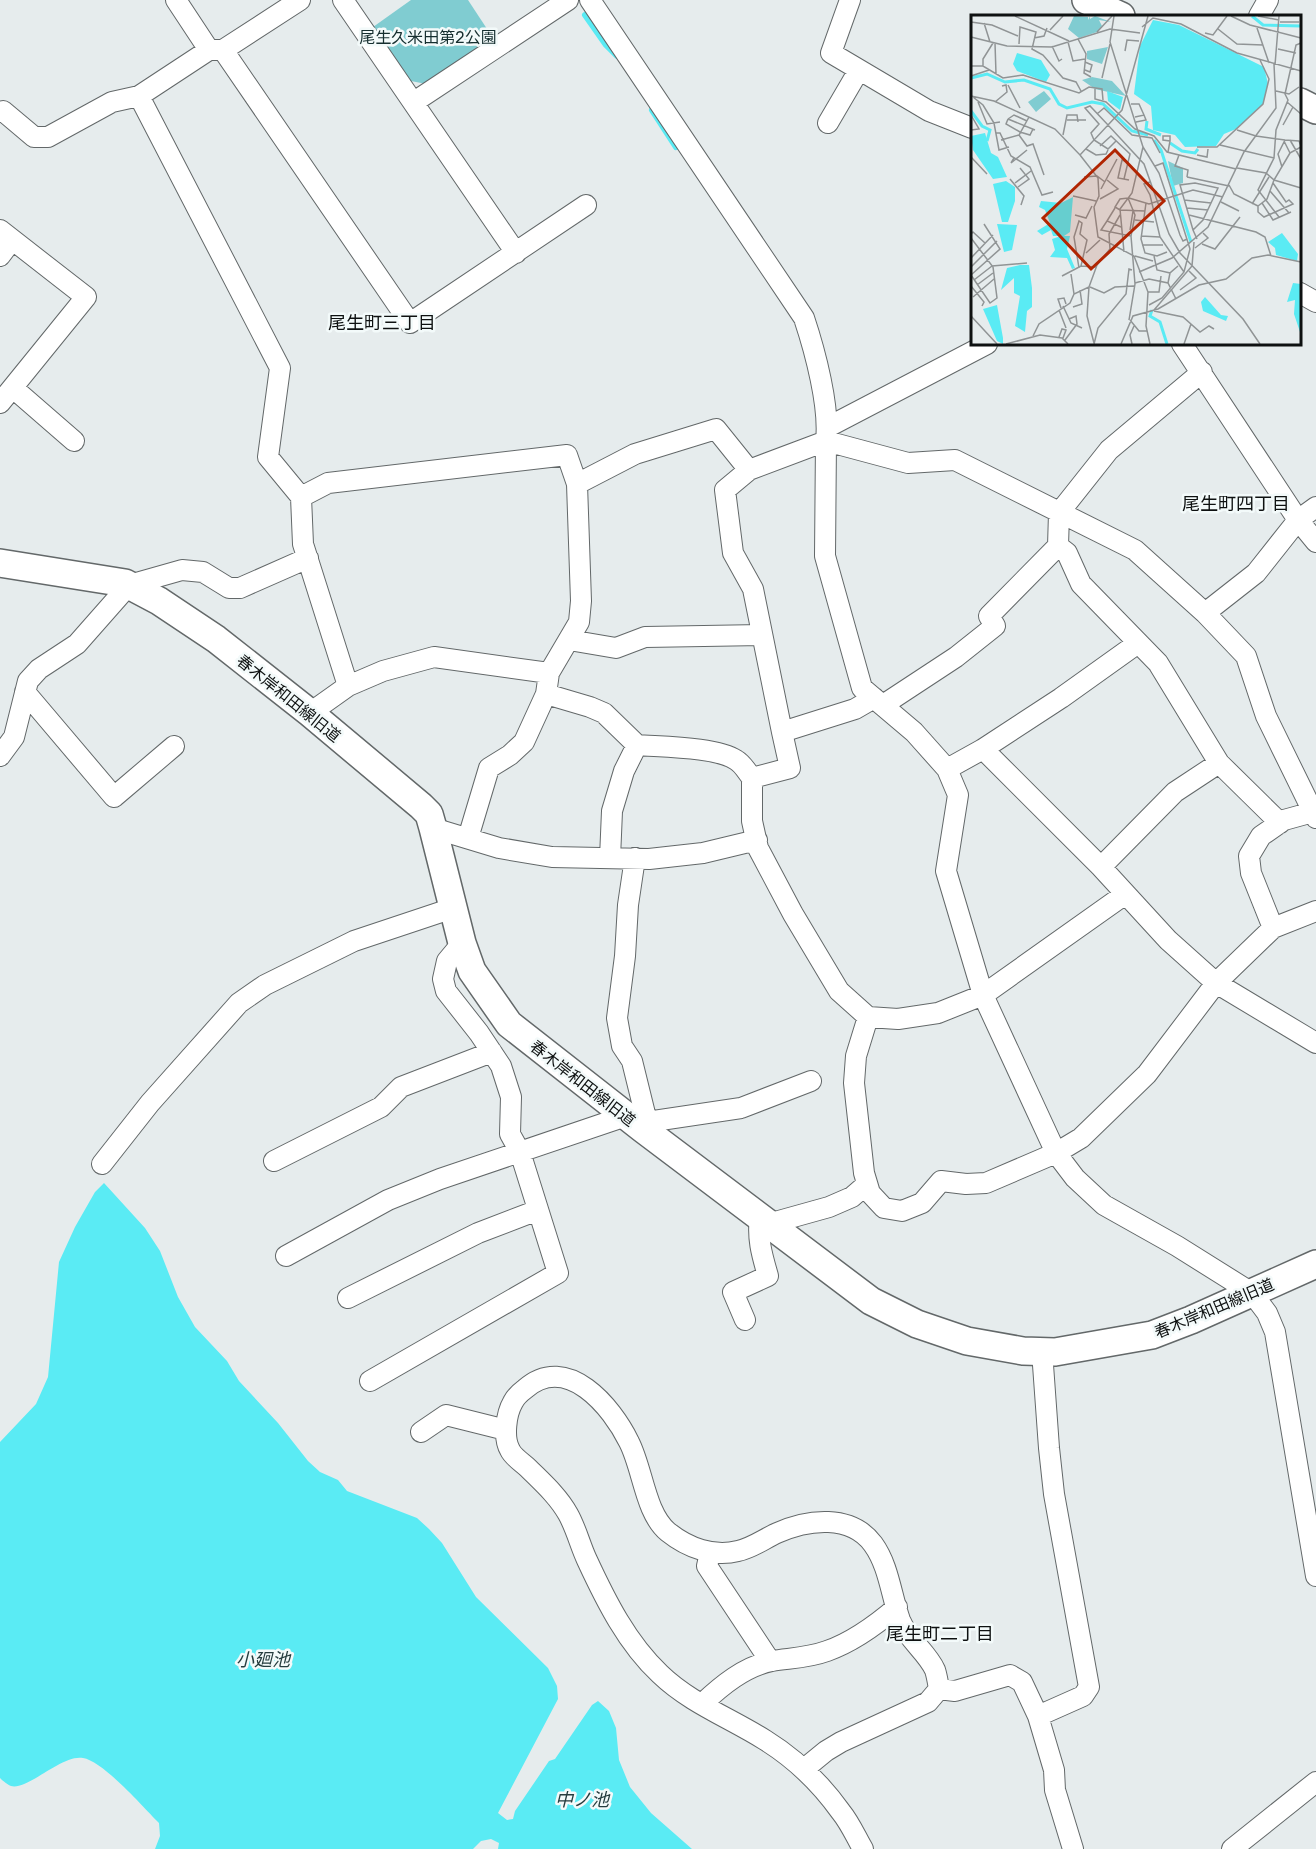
<svg xmlns="http://www.w3.org/2000/svg" width="1316" height="1849" font-family="'Golos Text','Noto Sans JP',sans-serif">
  <style>
    .green { fill: #80ccd1 }
    .water { fill: #5aebf4 }
    .lines { fill: none; stroke-linecap: round; stroke-linejoin: round }
    .stream { stroke: #5aebf4; stroke-width: 6 }
    .street-casing { stroke: #636869; stroke-width: 22 }
    .secondary-casing { stroke: #636869; stroke-width: 30 }
    .street { stroke: #fff; stroke-width: 20 }
    .secondary { stroke: #fff; stroke-width: 27 }
    .labels { text-anchor: middle; stroke-width: 5; stroke-linejoin: round; paint-order: stroke }
    .park-label { font-size: 16px; fill: #152e2f; stroke: #f3fafa }
    .street-label { font-size: 16px; fill: #0e1111; stroke: #f3fafa }
    .neighbourhood-label { font-size: 18px; fill: #0e1111; stroke: #f3fafa }
    .water-label { font-size: 18px; font-style: italic; fill: #253d3f; stroke: #f3fafa }
    .inset-river { fill: none; stroke: #5aebf4; stroke-width: 3 }
    .inset-road { fill: none; stroke: #909495; stroke-width: 1.5 }
    .view { fill: #b12502; fill-opacity: 0.15; stroke: #b12502; stroke-width: 3 }
    .inset-edge { fill: none; stroke: #0e1111; stroke-width: 3 }
  </style>
  <rect width="100%" height="100%" fill="#e6eced"/>
  <path class="green" d="M 411,0 L 468,0 L 493,38 L 426,84 L 411,81 L 373,27 Z"/>
  <path class="water" d="M 104,1183 L 145,1228 L 160,1251 L 178,1297 L 195,1327 L 227,1361 L 239,1381 L 278,1423 L 308,1461 L 320,1472 L 338,1480 L 347,1491 L 417,1518 L 429,1529 L 442,1543 L 476,1597 L 548,1668 L 557,1686 L 558,1699 L 498,1813 L 507,1820 L 513,1819 L 515,1811 L 549,1761 L 555,1759 L 592,1705 L 598,1701 L 609,1711 L 616,1728 L 619,1760 L 630,1787 L 651,1813 L 692,1849 L 498,1849 L 499,1843 L 491,1839 L 481,1841 L 473,1849 L 155,1849 L 160,1836 L 159,1823 C 143,1807 103,1761 83,1758 C 62,1754 27,1791 11,1786 C 8,1785 3,1781 0,1778 L 0,1442 L 36,1404 L 48,1377 L 59,1262 L 75,1227 L 95,1192 Z"/>
  <g class="lines">
    <path class="stream" d="M 585,15 L 606,45 L 617,56
      M 652,110 L 676,147"/>
    <g class="street-casing">
      <path id="street" d="M 176,0 L 209,50
        M 300,0 L 223,50 L 410,323 L 586,205
        M 343,0 L 516,253
        M 590,0 L 804,318 C 815,351 830,407 826,441 L 825,556 L 862,688 L 914,732 L 947,769 L 983,749 L 1101,867 L 1168,940 L 1216,983 L 1316,1043
        M 850,0 L 831,53 L 929,111 L 972,128
        M 1259,16 L 1268,0
        M 139,96 L 280,368 L 268,457 L 301,497 L 303,544 L 348,686
        M 414,102 L 568,0
        M 0,112 L 3,111 L 34,137 L 48,137 L 112,102 L 139,96 L 209,50 L 223,50
        M 828,123 L 859,70
        M 0,230 L 86,297 L 0,403
        M 0,256 L 12,240
        M 1300,293 L 1316,302
        M 1182,344 L 1298,520 L 1316,542
        M 13,388 L 74,441
        M 828,427 L 987,344
        M 577,484 L 635,454 L 716,429 L 749,470
        M 301,497 L 328,483 L 567,455 L 577,484 L 581,601 L 579,622 L 549,673 L 546,694 L 524,742 L 510,755 L 489,768 L 468,838
        M 1058,546 L 1067,553 L 1081,584 L 1158,663 L 1219,763 L 1280,823
        M 1205,613 L 1256,573 L 1298,520 L 1316,507
        M 569,640 L 616,648 L 645,637 L 762,635
        M 25,692 L 114,797 L 174,746
        M 546,694 L 590,707 L 604,713 L 637,745
        M 874,698 L 855,709 L 782,732 L 753,589 L 733,553 L 725,490 L 749,470 L 826,441 L 908,463 L 955,460 L 1135,550 L 1205,613 L 1246,656 L 1266,716 L 1316,818
        M 883,705 L 956,657 L 995,626 L 989,616 L 1058,546 L 1059,513 L 1109,450 L 1202,372
        M 310,713 L 348,686 L 383,671 L 434,657 L 549,673
        M 782,732 L 790,768 L 752,778 L 752,821 L 758,848 L 793,914 L 839,991 L 868,1017 L 898,1019 L 938,1013 L 983,995 L 1124,895
        M 983,749 L 1061,698 L 1138,643
        M 0,756 L 14,737 L 28,681 L 39,669 L 77,644 L 129,585 L 182,570 L 203,572 L 229,588 L 240,588 L 308,558
        M 947,769 L 958,795 L 946,871 L 983,995 L 1056,1153 L 1075,1178 L 1104,1205 L 1177,1246 L 1252,1293 L 1267,1313 L 1275,1332 L 1316,1576
        M 433,828 L 499,848 L 552,857 L 649,859 L 703,853 L 757,840
        M 610,858 L 612,811 L 624,771 L 637,745 C 662,747 717,747 736,760 C 743,764 747,772 752,778
        M 635,858 L 628,905 L 625,956 L 617,1018 L 622,1046 L 632,1061 L 647,1122 L 643,1129
        M 1101,867 L 1175,792 L 1219,763
        M 1273,928 L 1251,873 L 1249,856 L 1261,836 L 1284,820 L 1313,812
        M 868,1017 L 856,1056 L 854,1083 L 864,1173 L 870,1193 L 884,1208 L 902,1211 L 922,1203 L 941,1181 L 966,1184 L 986,1183 L 1056,1153 L 1081,1138 L 1147,1074 L 1216,983 L 1273,928 L 1316,911
        M 647,1122 L 741,1108 L 811,1081
        M 274,1161 L 381,1107 L 401,1087 L 492,1052
        M 102,1164 L 150,1103 L 239,1003 L 265,985 L 354,941 L 453,908
        M 768,1224 L 829,1207 L 852,1197 L 867,1184
        M 286,1256 L 388,1200 L 440,1179 L 626,1116
        M 348,1298 L 478,1233 L 538,1210
        M 745,1320 L 733,1292 L 768,1276 C 762,1255 757,1239 760,1217
        M 370,1381 L 558,1273 L 520,1152 L 510,1134 L 511,1097 L 501,1066 L 479,1033 L 446,991 L 443,979 L 447,961 L 462,943
        M 421,1432 L 446,1415 L 506,1430
        M 710,1553 L 707,1566 L 770,1661
        M 939,1689 L 955,1691 L 1010,1675 L 1022,1682 L 1038,1716 L 1054,1770 L 1055,1790 L 1073,1849
        M 702,1704 C 721,1686 745,1666 772,1661 C 791,1658 808,1658 827,1651 C 853,1642 876,1625 897,1607
        M 1038,1716 L 1083,1696 L 1089,1687 L 1054,1494 L 1049,1448 L 1042,1351
        M 804,1769 L 826,1751 L 841,1742 L 928,1702 L 939,1689 C 938,1683 937,1676 935,1670 C 927,1652 908,1640 900,1620 C 891,1595 889,1566 873,1544 C 851,1514 808,1519 777,1533 C 764,1539 752,1548 738,1551 C 713,1557 688,1548 668,1532 C 645,1513 643,1469 629,1442 C 612,1407 567,1352 525,1389 C 521,1392 515,1398 513,1402 C 506,1414 503,1438 510,1450 C 513,1457 523,1463 528,1468 C 542,1482 558,1496 568,1514 C 576,1528 580,1545 587,1560 C 606,1601 627,1643 660,1674 C 690,1703 730,1718 765,1740 C 794,1758 821,1784 841,1812 C 850,1823 856,1837 863,1849
        M 1232,1849 L 1316,1782"/>
    </g>
    <g class="secondary-casing">
      <path id="secondary" d="M 1086,0 L 1121,16
        M 1300,102 L 1316,110
        M 0,563 L 125,583 L 159,601 L 216,639 L 310,713 L 421,806 L 429,814 L 433,828 L 462,943 L 472,971 L 509,1024 L 643,1129 L 871,1301 L 917,1324 L 967,1341 L 1023,1351 L 1055,1352 L 1152,1335 L 1191,1320 L 1316,1264"/>
    </g>
    <use href="#street" class="street"/>
    <use href="#secondary" class="secondary"/>
  </g>
  <g class="labels">
    <g class="park-label">
      <text x="428" y="43">尾生久米田第2公園</text>
    </g>
    <g class="street-label">
      <text transform="translate(289 698) rotate(39)" y="6">春木岸和田線旧道</text>
      <text transform="translate(583 1083) rotate(38)" y="6">春木岸和田線旧道</text>
      <text transform="translate(1214 1308) rotate(-23)" y="6">春木岸和田線旧道</text>
    </g>
    <g class="neighbourhood-label">
      <text x="382" y="329">尾生町三丁目</text>
      <text x="1236" y="510">尾生町四丁目</text>
      <text x="940" y="1640">尾生町二丁目</text>
    </g>
    <g class="water-label">
      <text x="263" y="1666">小廻池</text>
      <text x="582" y="1806">中ノ池</text>
    </g>
  </g>
  <g transform="translate(971 15)">
    <rect width="330" height="330" fill="#e6eced"/>
    <path d="M 103,1 L 117,2 L 117,8 L 117,5 L 119,1 L 119,4 L 124,1 L 140,7 L 128,5 L 131,11 L 126,17 L 108,23 L 97,14 ZM 137,32 L 131,49 L 116,44 L 116,36 ZM 121,62 L 141,66 L 155,81 L 124,74 L 111,65 ZM 73,76 L 80,84 L 65,97 L 57,87 ZM 197,146 L 212,153 L 212,168 L 202,171 Z" fill="#80ccd1"/>
    <path d="M 182,5 L 208,10 L 293,52 L 297,69 L 292,89 L 265,114 L 253,119 L 245,131 L 214,132 L 204,120 L 182,115 L 180,91 L 163,79 L 169,31 ZM 46,38 L 70,45 L 79,60 L 75,67 L 46,56 L 42,49 ZM 136,76 L 152,82 L 149,95 L 137,86 ZM 14,118 L 20,138 L 27,142 L 36,162 L 22,164 L 2,135 L 0,121 ZM 35,166 L 44,172 L 44,186 L 37,207 L 31,207 L 22,169 ZM 102,182 L 99,217 L 93,221 L 99,221 L 96,234 L 104,253 L 101,254 L 96,243 L 79,242 L 84,235 L 81,224 L 90,221 L 82,221 L 80,215 L 71,220 L 66,216 L 79,208 L 74,195 L 68,192 L 70,186 L 90,188 ZM 26,209 L 46,210 L 41,235 L 33,237 ZM 311,218 L 327,239 L 326,246 L 305,240 L 304,233 L 297,227 ZM 49,250 L 58,250 L 61,273 L 61,292 L 56,296 L 54,317 L 44,311 L 49,281 L 43,278 L 43,263 L 30,275 L 36,253 ZM 322,268 L 330,269 L 330,320 L 323,299 L 324,285 L 316,287 ZM 234,282 L 250,300 L 257,301 L 255,306 L 232,296 L 230,287 ZM 26,290 L 32,323 L 32,329 L 26,326 L 12,294 Z" fill="#5aebf4"/>
    <path class="inset-river" d="M 281,1 L 292,10 L 330,11M 0,63 L 16,59 L 34,67 L 53,65 L 79,74 L 88,89 L 96,93 L 121,87 L 132,89 L 161,116 L 177,120M 0,96 L 11,111 L 19,115 L 16,126M 176,106 L 175,114 L 190,120M 183,125 L 190,135 L 220,227M 199,128 L 211,136 L 224,138 L 227,134M 181,295 L 179,301 L 189,307 L 196,329"/>
    <path class="inset-road" d="M 44,1 L 98,26M 143,1 L 139,27 L 172,132 L 161,178 L 149,194 L 153,237M 260,1 L 279,10 L 330,23M 287,1 L 308,5M 0,7 L 21,10 L 47,21M 309,7 L 328,7M 13,8 L 19,27M 171,12 L 182,3 L 210,9 L 266,38 L 330,56M 286,13 L 298,48M 247,14 L 266,29 L 292,30M 79,15 L 92,1M 126,17 L 141,1M 234,18 L 242,20 L 256,1M 0,22 L 36,31 L 81,32 L 139,14 L 169,18M 63,23 L 73,21 L 76,13M 107,24 L 115,39 L 113,58 L 120,62M 97,27 L 102,46 L 114,44M 24,28 L 25,59M 48,29 L 49,12 L 65,17 L 61,34 L 72,40 L 92,63 L 105,67 L 110,76M 81,31 L 88,46 L 91,44M 307,34 L 325,38M 154,36 L 156,25 L 168,26M 304,50 L 308,1M 0,51 L 12,51 L 32,63 L 52,60 L 108,78 L 118,72 L 131,74 L 132,85M 12,51 L 12,44 L 22,28M 114,55 L 119,57 L 121,50 L 114,47M 0,61 L 18,55M 131,63 L 139,29M 37,70 L 49,93M 124,74 L 124,84 L 135,87 L 164,114 L 183,121 L 196,137 L 265,154M 305,76 L 318,79 L 328,72M 0,81 L 23,86 L 84,114 L 109,140 L 137,110 L 173,149 L 198,219 L 209,238 L 272,304 L 289,329M 2,82 L 12,90 L 23,108 L 28,135 L 38,132M 7,87 L 16,109 L 29,107M 24,87 L 36,77 L 35,70 L 31,71M 316,87 L 330,99M 160,89 L 168,89 L 173,100M 126,99 L 133,93 L 161,120 L 181,123 L 189,138M 0,100 L 8,114 L 0,115M 164,102 L 173,100 L 175,105 L 165,107M 37,104 L 35,109 L 49,117 L 59,120 L 62,114M 37,104 L 64,115M 37,104 L 43,100 L 56,106M 96,105 L 115,105M 312,110 L 322,92M 266,115 L 285,121M 25,118 L 29,118 L 40,141 L 59,152 L 71,180 L 82,177M 48,120 L 56,131 L 62,129 L 73,160M 92,120 L 96,100 L 106,100 L 107,107M 285,121 L 314,125M 30,125 L 48,120 L 58,102M 319,125 L 330,144M 145,126 L 137,134 L 123,125 L 120,118 L 128,109 L 114,93 L 119,91 L 137,110 L 151,95 L 177,1M 313,126 L 319,138 L 330,132M 249,130 L 303,143M 129,131 L 140,121 L 159,139 L 153,164M 172,132 L 188,158 L 209,220 L 212,226 L 216,224M 226,132 L 246,132 L 292,89 L 298,64 L 289,45M 115,134 L 125,140 L 135,139 L 137,135M 197,137 L 199,126 L 199,121 L 192,121 L 192,125 L 199,126M 319,138 L 303,165 L 330,173M 109,140 L 127,163 L 128,181 L 123,192 L 127,222 L 163,241 L 177,277 L 175,311 L 179,329M 208,140 L 204,151 L 217,155 L 216,162M 226,140 L 236,142 L 237,134M 0,142 L 16,159M 43,143 L 40,148 L 56,135M 157,147 L 151,145 L 147,163 L 158,165M 311,152 L 307,139 L 314,125 L 328,126 L 330,131M 266,153 L 295,158 L 303,165 L 296,184 L 287,191 L 287,197 L 293,202 L 322,189 L 318,185 L 315,187 L 302,168M 113,162 L 126,161 L 134,167M 216,162 L 258,171M 39,164 L 53,181 L 50,190M 179,167 L 173,169 L 179,180 L 189,222 L 213,257M 44,168 L 60,156M 258,170 L 263,179 L 287,191M 47,172 L 58,164 L 49,153M 130,174 L 146,144M 299,176 L 318,198M 102,181 L 125,186M 158,183 L 178,189 L 222,175 L 252,182M 129,184 L 147,174 L 136,165M 213,185 L 240,188M 250,187 L 268,196M 175,188 L 170,224 L 174,238 L 186,241 L 196,237M 291,188 L 302,205 L 320,197M 281,189 L 298,162M 144,193 L 136,206 L 150,212M 216,193 L 237,195M 149,195 L 144,192 L 149,184 L 157,183 L 164,200 L 160,221M 149,195 L 174,196M 104,200 L 115,203 L 121,191M 218,200 L 285,217 L 294,222 L 300,241M 308,202 L 287,175 L 303,143 L 305,115 L 317,85 L 314,79 L 325,30 L 330,28M 164,205 L 183,207M 136,206 L 130,215 L 160,221 L 164,269 L 158,305M 159,215 L 162,196M 222,215 L 232,205 L 247,173 L 224,168 L 209,170 L 222,215 L 226,224M 0,219 L 2,217 L 14,228M 170,221 L 189,222M 0,223 L 22,252 L 26,283 L 19,288 L 0,260M 231,229 L 244,234 L 269,202M 171,230 L 192,230M 224,233 L 237,223 L 232,218M 115,238 L 129,225M 164,241 L 182,246M 183,241 L 186,255 L 199,258M 0,243 L 22,220M 21,251 L 56,248M 0,252 L 26,226M 108,253 L 103,222 L 108,206 L 111,208 L 109,219 L 116,225 L 110,251M 168,257 L 201,243 L 237,212 L 273,137 L 305,93 L 303,49M 100,259 L 103,279M 0,260 L 29,234 L 13,209M 91,261 L 110,251 L 125,252M 3,265 L 21,251M 164,268 L 178,264 L 197,268 L 205,284M 197,268 L 199,258 L 207,251M 6,270 L 22,258M 0,271 L 13,287 L 11,291M 118,272 L 116,301 L 123,328M 119,272 L 133,278 L 144,272 L 163,271M 209,275 L 225,263 L 218,256M 177,277 L 188,277 L 190,261M 2,282 L 23,264M 178,290 L 191,283 L 213,257 L 219,234 L 192,148 L 184,151M 92,291 L 100,308 L 111,313M 102,292 L 111,289 L 109,275M 90,293 L 87,284 L 93,283 L 95,289M 88,295 L 95,313M 183,295 L 221,251 L 223,227M 183,296 L 212,302 L 229,317 L 238,311 L 243,314M 0,301 L 26,329M 159,305 L 168,316 L 176,316M 62,321 L 68,309 L 99,288 L 103,279 L 118,272 L 126,250 L 139,234 L 138,219 L 149,200M 88,322 L 91,314 L 95,315 L 92,323M 94,325 L 106,309 L 105,301 L 98,304M 35,329 L 69,320 L 91,323 L 97,329M 123,329 L 127,313 L 155,279 L 158,254 L 161,255M 150,329 L 162,301 L 187,294 L 228,270 L 255,264 L 281,243 L 297,240 L 330,247M 161,329 L 159,320 L 163,311M 213,329 L 220,309"/>
    <path class="view" d="M 144,135 L 193,186 L 120,254 L 72,203 Z"/>
    <rect width="330" height="330" class="inset-edge"/>
  </g>
</svg>
